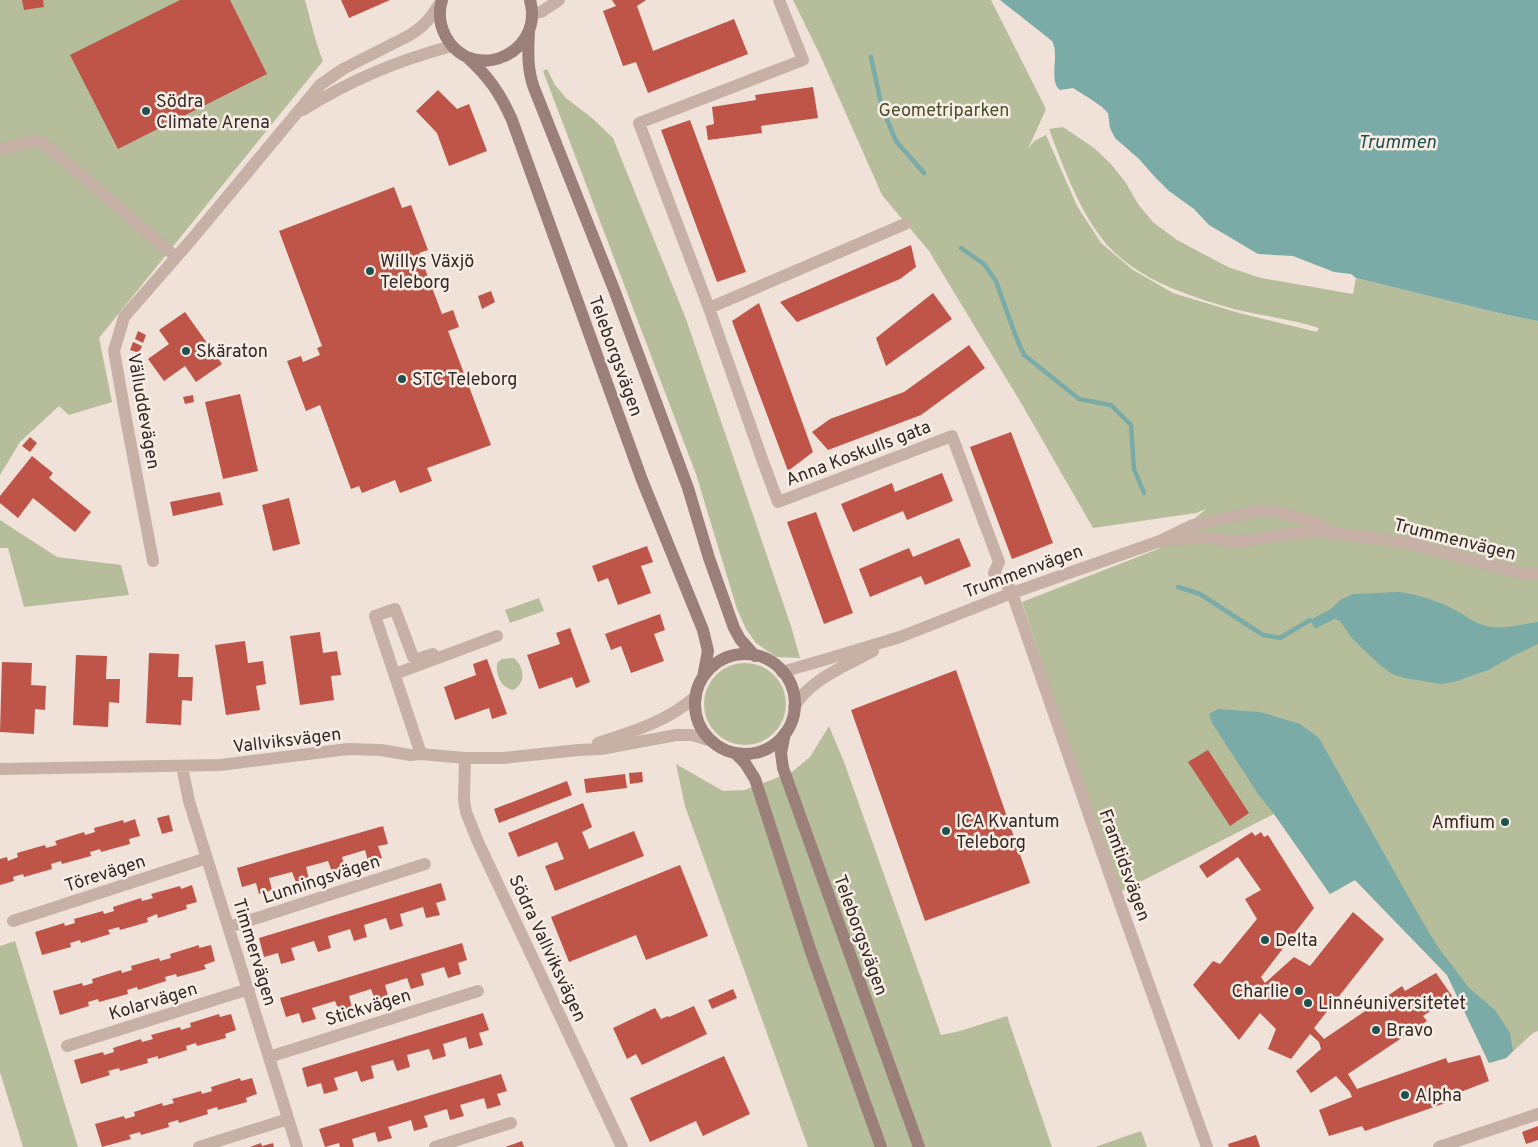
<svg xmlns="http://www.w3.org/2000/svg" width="1538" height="1147" font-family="Overpass,sans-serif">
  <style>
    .green { fill: #b6bd9a }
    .water { fill: #7aaba7 }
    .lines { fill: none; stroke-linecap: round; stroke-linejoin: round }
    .stream { stroke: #7aaba7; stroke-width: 4.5 }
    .building { fill: #bf5548 }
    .street { stroke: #c7b1a6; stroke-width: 12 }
    .secondary { stroke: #9a8078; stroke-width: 12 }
    .poi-dot { fill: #1f524f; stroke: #f8ede5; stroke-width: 2 }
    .labels { text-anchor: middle; stroke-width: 5; stroke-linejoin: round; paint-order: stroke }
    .poi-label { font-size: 18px; fill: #332926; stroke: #f8ede5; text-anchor: start }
    .park-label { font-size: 18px; fill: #47502c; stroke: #f8ede5 }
    .street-label { font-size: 18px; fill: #332926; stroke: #f8ede5 }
    .water-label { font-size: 19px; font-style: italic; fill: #1f524f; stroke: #f8ede5 }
  </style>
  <rect width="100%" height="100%" fill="#f0e2d9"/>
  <path class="green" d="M 0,0 L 305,0 C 311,21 315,41 323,61 L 99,338 L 112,402 L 69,415 L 59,406 L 20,442 L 0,475 Z
    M 793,0 L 991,0 L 1046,109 L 1028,149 L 1034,141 L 1046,135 L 1077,206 L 1101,243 L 1133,270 L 1173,293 L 1239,313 L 1317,332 L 1319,328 C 1292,319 1262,316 1234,309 C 1192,297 1144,282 1112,250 C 1082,219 1064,169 1049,129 L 1063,127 L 1094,148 L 1111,164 L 1126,183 L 1138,204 L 1153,222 L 1177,240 L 1228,267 L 1261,278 L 1353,294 L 1356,278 L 1507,315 L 1538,321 L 1538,1031 L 1533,1033 L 1506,1058 L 1489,1063 L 1447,975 L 1355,880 L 1330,894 L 1274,814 L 1118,893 L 1022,602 L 1158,549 L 1206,509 L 1196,513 L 1093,528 L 1024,408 L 929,251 L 882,195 L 820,55 Z
    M 547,69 L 555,85 L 566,98 L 592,118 L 613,138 L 686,319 L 791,626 L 800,658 L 776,657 L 756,643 L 746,629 L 737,609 L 696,474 L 543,71 Z
    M 0,520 L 57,557 L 121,565 L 129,595 L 24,607 L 8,548 L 0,548 Z
    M 539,598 L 544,611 L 510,623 L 505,610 Z
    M 514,658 C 525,668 526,683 513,690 C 500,687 496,675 497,663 L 502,659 Z
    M704 704a41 41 0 1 1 82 0a41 41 0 1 1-82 0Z
    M 829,726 L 844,762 L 941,1035 L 960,1031 L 1007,1016 L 1052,1147 L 808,1147 L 685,806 L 676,764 L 723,791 L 745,790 L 792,772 L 810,757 Z
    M 15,941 L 78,1147 L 23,1147 L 0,1072 L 0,946 Z
    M 1141,1131 L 1147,1147 L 1095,1147 Z"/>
  <path class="water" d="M 1000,0 L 1538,0 L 1538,321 L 1507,315 L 1356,278 L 1351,274 L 1334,272 L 1293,256 L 1258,254 L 1209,225 L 1194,209 L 1169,191 L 1154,176 L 1139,159 L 1115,138 L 1110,128 L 1108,113 L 1102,107 L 1092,100 L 1073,88 L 1060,90 C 1048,81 1060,55 1052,41 Z
    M 1399,592 C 1420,595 1439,601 1457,611 C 1469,618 1479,626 1492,627 C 1508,629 1523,624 1538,622 L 1538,644 L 1515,655 L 1488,670 L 1454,682 L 1440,684 L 1405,678 L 1392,674 L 1380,665 L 1366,652 L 1351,637 L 1340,621 L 1334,619 L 1315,629 L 1310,620 L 1331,609 L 1340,600 L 1353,594 Z
    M 1218,709 L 1260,712 L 1300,724 L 1319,738 L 1421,919 L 1438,947 L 1469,988 L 1495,1010 L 1510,1033 L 1513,1051 L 1506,1058 L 1489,1063 L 1447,975 L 1355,880 L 1330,894 L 1274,814 L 1258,794 L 1212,723 L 1209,714 Z"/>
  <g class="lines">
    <path class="stream" d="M 871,57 L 882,108 L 896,141 L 924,173
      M 961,248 L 984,264 L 996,281 L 1016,337 L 1024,355 L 1079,399 L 1111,405 L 1131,425 L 1134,469 L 1144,493
      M 1178,587 L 1200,594 L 1263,635 L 1280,638 L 1310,620"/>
  </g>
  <path class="building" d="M 22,0 L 43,0 L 44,7 L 24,10 Z
    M 180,0 L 230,0 L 267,74 L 118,149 L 70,55 Z
    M 341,0 L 390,0 L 349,18 Z
    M 612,0 L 646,0 L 637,6 L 653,51 L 734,19 L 748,54 L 648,93 L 636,62 L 623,66 L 603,11 L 616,6 Z
    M 813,87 L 818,118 L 761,126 L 762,133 L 708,140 L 706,126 L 714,124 L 712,107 L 756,100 L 755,95 Z
    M 438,90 L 457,109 L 469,104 L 487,151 L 449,166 L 437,133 L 416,111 Z
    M 690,120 L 746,272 L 717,282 L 661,130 Z
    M 394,187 L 402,208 L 411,205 L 428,250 L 419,253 L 442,314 L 453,310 L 459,327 L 448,331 L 491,445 L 427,468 L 432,481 L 400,493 L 395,480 L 362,493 L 359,486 L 351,489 L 320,405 L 306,411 L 287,361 L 301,356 L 303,362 L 320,355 L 317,348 L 322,346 L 279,231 Z
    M 911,245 L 916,267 L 900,279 L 797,322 L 780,302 Z
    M 491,291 L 495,302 L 482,309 L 478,296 Z
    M 933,293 L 952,319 L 886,366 L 876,338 Z
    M 759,303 L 813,452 L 788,471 L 732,321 Z
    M 185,312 L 222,364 L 196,382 L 185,366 L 164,381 L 148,359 L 169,344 L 159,330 Z
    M 138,331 L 146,335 L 143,343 L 135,339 Z
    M 133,342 L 142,346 L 139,353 L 130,350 Z
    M 969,345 L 985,368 L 921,415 L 828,450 L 812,432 L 830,419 L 904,392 Z
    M 240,394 L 258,471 L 223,479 L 205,402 Z
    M 193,395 L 194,402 L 185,404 L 183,397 Z
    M 1011,432 L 1053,543 L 1012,559 L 970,447 Z
    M 30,437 L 37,443 L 30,452 L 22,446 Z
    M 32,456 L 53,473 L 49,478 L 91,512 L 75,532 L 33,498 L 18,518 L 0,503 L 0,496 Z
    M 942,473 L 953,501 L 907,520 L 903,511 L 853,532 L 841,504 L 892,483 L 895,492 Z
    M 220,492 L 223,505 L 173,516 L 170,502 Z
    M 289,498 L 300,544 L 273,551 L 262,505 Z
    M 816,512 L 853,613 L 824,624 L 787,522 Z
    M 959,538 L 971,566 L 925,585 L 921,576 L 870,597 L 859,569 L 909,548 L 913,557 Z
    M 647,546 L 653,562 L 641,566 L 651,593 L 618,605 L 608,578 L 598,582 L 592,566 Z
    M 660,614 L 665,630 L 654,634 L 664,661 L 631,673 L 621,646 L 611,650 L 605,634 Z
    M 570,628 L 590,682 L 576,688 L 572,677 L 539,689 L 527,655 L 560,644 L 556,633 Z
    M 320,632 L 323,653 L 337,651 L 341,675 L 331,676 L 334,700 L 300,705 L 290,636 Z
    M 245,641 L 248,663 L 263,661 L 266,684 L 256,686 L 260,710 L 226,715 L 215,645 Z
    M 149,653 L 179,654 L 178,677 L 193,677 L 192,701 L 182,700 L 181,725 L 146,723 Z
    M 76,655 L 107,656 L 106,679 L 120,679 L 119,703 L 109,702 L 108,727 L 73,725 Z
    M 487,659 L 507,714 L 492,719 L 489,708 L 455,720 L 444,687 L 476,675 L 473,664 Z
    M 2,662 L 32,663 L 31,685 L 46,686 L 45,710 L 35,709 L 34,734 L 0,732 Z
    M 956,670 L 1030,883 L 925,921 L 851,710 Z
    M 1208,750 L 1249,813 L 1230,826 L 1188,762 Z
    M 642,772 L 643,782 L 630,784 L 629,773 Z
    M 625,774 L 627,788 L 586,793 L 584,779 Z
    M 567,781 L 572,795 L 499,823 L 494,809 Z
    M 583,803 L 592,827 L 582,832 L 589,849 L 634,831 L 644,856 L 555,891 L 545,866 L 564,859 L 557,842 L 518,857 L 508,833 Z
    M 169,815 L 173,831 L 162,834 L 157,818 Z
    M 135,819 L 140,836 L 129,839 L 130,844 L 101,852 L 100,849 L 90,852 L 91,856 L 62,864 L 61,861 L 51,864 L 52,869 L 24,877 L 23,874 L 13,877 L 14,881 L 0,885 L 0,859 L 7,857 L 8,861 L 18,857 L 17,853 L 45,845 L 46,848 L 57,845 L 55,841 L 84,832 L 85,835 L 95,832 L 94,828 L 123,820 L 124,823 Z
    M 383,826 L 388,844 L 378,846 L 382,858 L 368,861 L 365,850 L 342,857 L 345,868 L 332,872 L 328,861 L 306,867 L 309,879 L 296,882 L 292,872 L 269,878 L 272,890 L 259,894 L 256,883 L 242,887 L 237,868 Z
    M 1252,832 L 1255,836 L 1261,832 L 1264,837 L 1268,835 L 1314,908 L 1261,977 L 1265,983 L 1294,957 L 1310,966 L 1353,912 L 1384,939 L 1314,1028 L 1324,1039 L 1402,986 L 1405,991 L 1436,973 L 1452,996 L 1423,1016 L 1427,1021 L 1348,1074 L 1357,1089 L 1446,1058 L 1448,1063 L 1480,1055 L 1489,1081 L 1458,1093 L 1460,1098 L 1365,1131 L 1362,1126 L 1329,1136 L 1319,1110 L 1352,1097 L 1350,1092 L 1336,1076 L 1311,1093 L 1296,1071 L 1321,1049 L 1319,1042 L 1310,1034 L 1291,1059 L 1268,1049 L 1276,1029 L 1260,1013 L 1239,1040 L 1193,985 L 1213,961 L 1220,964 L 1257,919 L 1245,899 L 1261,890 L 1238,857 L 1207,878 L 1199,866 Z
    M 680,865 L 708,936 L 646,960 L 636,935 L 569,962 L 551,917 Z
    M 441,883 L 446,900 L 436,903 L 440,915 L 426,918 L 423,907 L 400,914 L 403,926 L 390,930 L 386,918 L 364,925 L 367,937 L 354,941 L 350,929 L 328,936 L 331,948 L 318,952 L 314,941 L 291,948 L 295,960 L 281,964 L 278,953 L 264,957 L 259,938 Z
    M 192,885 L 197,902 L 186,905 L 187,909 L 158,918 L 157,914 L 147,918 L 148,922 L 120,930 L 119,927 L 108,930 L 110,934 L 81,943 L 80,940 L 70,943 L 71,947 L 42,955 L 35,932 L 64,923 L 65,926 L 75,923 L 74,919 L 103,911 L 104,914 L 114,911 L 113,907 L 141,898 L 142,901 L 153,898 L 151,894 L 180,886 L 181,889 Z
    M 462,943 L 467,960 L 458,963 L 461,974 L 448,978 L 444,967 L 421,974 L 424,985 L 411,989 L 407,978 L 385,985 L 388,996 L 375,1000 L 371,989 L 349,996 L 352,1008 L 339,1011 L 335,1001 L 312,1008 L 316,1019 L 302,1023 L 299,1013 L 286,1017 L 280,998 Z
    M 199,945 L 199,948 L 211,945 L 215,961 L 204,965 L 206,969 L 177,977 L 176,974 L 165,977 L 166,981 L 138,990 L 137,987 L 127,990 L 128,994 L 99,1002 L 98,999 L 88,1002 L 89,1006 L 60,1015 L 53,991 L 82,983 L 83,986 L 93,983 L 92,979 L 121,970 L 122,973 L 132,970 L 131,966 L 159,958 L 160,961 L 171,958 L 170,954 Z
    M 733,989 L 737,998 L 712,1009 L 708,1000 Z
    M 694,1006 L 707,1034 L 642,1065 L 636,1054 L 627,1059 L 613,1028 L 655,1008 L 661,1019 L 668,1016 L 669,1017 Z
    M 483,1013 L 489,1030 L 479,1033 L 483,1045 L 469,1049 L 466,1037 L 443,1044 L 446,1056 L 433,1060 L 429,1049 L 407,1055 L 410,1067 L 397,1071 L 393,1060 L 371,1066 L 374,1078 L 361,1082 L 357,1071 L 334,1078 L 338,1090 L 324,1094 L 321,1083 L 307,1087 L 302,1068 Z
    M 219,1014 L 220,1017 L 231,1014 L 236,1030 L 225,1034 L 226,1038 L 197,1046 L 196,1043 L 186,1046 L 187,1050 L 158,1059 L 158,1056 L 147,1059 L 148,1063 L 120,1071 L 119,1068 L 108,1071 L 110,1075 L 81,1084 L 74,1060 L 103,1052 L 104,1055 L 114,1052 L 113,1048 L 141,1039 L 142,1042 L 153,1039 L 151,1035 L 180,1027 L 181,1030 L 191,1027 L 190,1023 Z
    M 724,1056 L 750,1114 L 703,1136 L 696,1121 L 650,1142 L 630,1098 Z
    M 501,1074 L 507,1091 L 497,1094 L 501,1105 L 487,1109 L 484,1098 L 460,1105 L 464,1116 L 450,1120 L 447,1109 L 424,1116 L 428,1127 L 414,1131 L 411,1120 L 388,1127 L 392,1138 L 378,1142 L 375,1132 L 352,1139 L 354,1147 L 340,1147 L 339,1143 L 325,1147 L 319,1129 Z
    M 240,1078 L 241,1081 L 252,1078 L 257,1094 L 246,1098 L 247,1102 L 218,1110 L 217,1107 L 207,1110 L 208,1114 L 179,1123 L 178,1120 L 168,1123 L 169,1127 L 141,1135 L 140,1132 L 129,1135 L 131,1139 L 102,1147 L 95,1124 L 124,1116 L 125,1119 L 135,1116 L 134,1112 L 162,1103 L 163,1106 L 174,1103 L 172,1099 L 201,1091 L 202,1094 L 212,1091 L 211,1087 Z
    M 1538,1126 L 1538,1140 L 1526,1144 L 1522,1132 Z
    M 1256,1135 L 1260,1147 L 1229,1147 L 1228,1144 Z
    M 522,1141 L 524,1147 L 505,1147 Z
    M 261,1143 L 262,1146 L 273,1143 L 274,1147 L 250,1147 Z"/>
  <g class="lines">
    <path class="street" d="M 779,0 L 803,60 L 639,123 L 709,308 L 762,459 L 778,502 L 952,436 L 999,562 L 994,573 L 1009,587 L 1012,593 L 1112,881 L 1207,1147
      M 532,14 L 541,12 L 559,0
      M 303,110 C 350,80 399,60 452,46
      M 0,150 L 33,141 L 45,144 L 176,257
      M 709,308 L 905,224
      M 1169,540 L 1207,537 L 1234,542 L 1296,533 L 1315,532 L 1334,533 L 1408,543 L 1520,573 L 1538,574
      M 153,561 L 126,419 L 114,351 L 124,317 L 192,239 L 320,85 L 343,69 L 410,35 C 426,25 432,16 442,0
      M 782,672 L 827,659 L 900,637 L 1012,593 L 1160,541 L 1193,525 L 1254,512 L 1274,511 L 1316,523 L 1334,533
      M 395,674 L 497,636
      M 794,707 C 810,679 846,666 873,651
      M 598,743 C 632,732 669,721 696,696
      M 421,754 L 375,616 L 395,609 L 413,657 L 418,659 L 433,654
      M 465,758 L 464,800 L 466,812 L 478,842 L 622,1147
      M 182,767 L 189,801 L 297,1147
      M 0,769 L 220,765 L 348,749 L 381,750 L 410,755 L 421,754 L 465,758 L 503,758 L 578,750 L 601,749 L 676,735 L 692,735 L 712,741
      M 13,921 L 207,858
      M 229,927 L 425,864
      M 67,1046 L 249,989
      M 269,1057 L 478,991
      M 199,1147 L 288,1119
      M 435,1147 L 511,1123
      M 1439,1147 L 1538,1114"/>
    <path class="secondary" d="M 442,0 C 438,13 440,26 446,37 C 473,85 545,53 530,0
      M 529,31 C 528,51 527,69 534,88 L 615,292 L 688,488 L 709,558 L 734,628 L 740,639 L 755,656
      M 467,57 C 489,77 500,93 512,120 L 642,480 L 703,630 L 708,651 L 703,677
      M695 704a50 50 0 1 1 100 0a50 50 0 1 1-100 0Z
      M 785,733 L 781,753 L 783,768 L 919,1147
      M 735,753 L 745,763 L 755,779 L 811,952 L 881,1147"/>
  </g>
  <g class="poi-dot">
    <circle cx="146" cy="111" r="5"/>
    <circle cx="370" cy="271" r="5"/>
    <circle cx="186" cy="351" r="5"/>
    <circle cx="402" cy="379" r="5"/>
    <circle cx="1505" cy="822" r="5"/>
    <circle cx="946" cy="831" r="5"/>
    <circle cx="1265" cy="940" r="5"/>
    <circle cx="1299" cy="991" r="5"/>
    <circle cx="1308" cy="1003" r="5"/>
    <circle cx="1376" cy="1030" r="5"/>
    <circle cx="1405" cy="1095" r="5"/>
  </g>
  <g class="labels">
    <g class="poi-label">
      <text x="156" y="107">Södra<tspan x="156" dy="21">Climate Arena</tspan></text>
      <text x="380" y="267">Willys Växjö<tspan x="380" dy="21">Teleborg</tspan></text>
      <text x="196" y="357">Skäraton</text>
      <text x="412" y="385">STC Teleborg</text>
      <text x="956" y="827">ICA Kvantum<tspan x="956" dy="21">Teleborg</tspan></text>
      <text x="1495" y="828" text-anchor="end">Amfium</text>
      <text x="1275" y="946">Delta</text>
      <text x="1289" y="997" text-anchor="end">Charlie</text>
      <text x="1318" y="1009">Linnéuniversitetet</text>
      <text x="1386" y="1036">Bravo</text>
      <text x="1415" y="1101">Alpha</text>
    </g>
    <g class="park-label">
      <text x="944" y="116">Geometriparken</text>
    </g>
    <g class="street-label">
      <text transform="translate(616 356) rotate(70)" y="6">Teleborgsvägen</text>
      <text transform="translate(144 411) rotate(80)" y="6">Välluddevägen</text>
      <text transform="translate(858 453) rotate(-21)" y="6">Anna Koskulls gata</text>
      <text transform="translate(1455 539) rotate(14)" y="6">Trummenvägen</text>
      <text transform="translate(1023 571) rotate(-20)" y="6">Trummenvägen</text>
      <text transform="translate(287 740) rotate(-7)" y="6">Vallviksvägen</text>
      <text transform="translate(1125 865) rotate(70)" y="6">Framtidsvägen</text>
      <text transform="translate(105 873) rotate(-18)" y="6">Törevägen</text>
      <text transform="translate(321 879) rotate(-18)" y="6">Lunningsvägen</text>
      <text transform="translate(861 935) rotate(70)" y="6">Teleborgsvägen</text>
      <text transform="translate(548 948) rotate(65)" y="6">Södra Vallviksvägen</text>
      <text transform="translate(255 952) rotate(73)" y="6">Timmervägen</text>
      <text transform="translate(153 1001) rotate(-17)" y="6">Kolarvägen</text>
      <text transform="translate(368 1007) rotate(-17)" y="6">Stickvägen</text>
    </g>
    <g class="water-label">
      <text x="1397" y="148">Trummen</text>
    </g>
  </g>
</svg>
